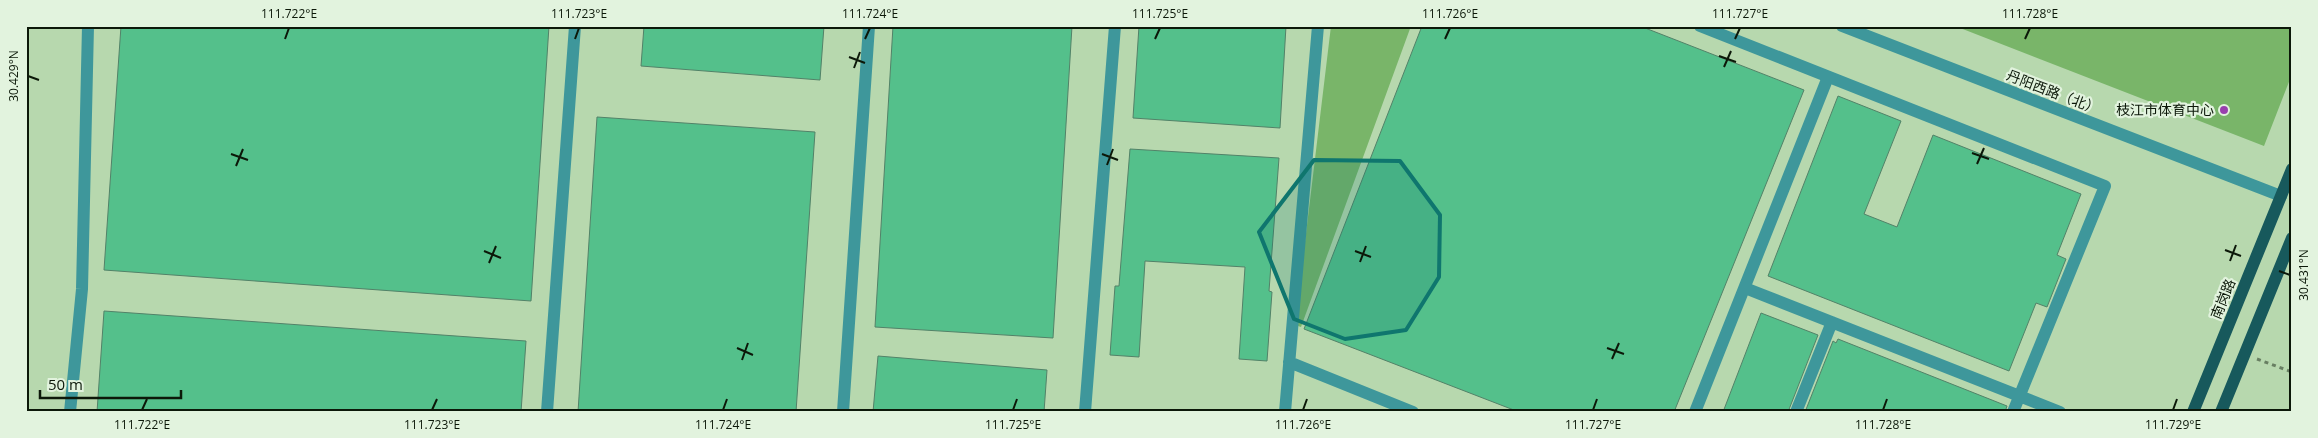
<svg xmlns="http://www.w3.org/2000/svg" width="2318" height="438" font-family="'Open Sans','Noto Sans SC',sans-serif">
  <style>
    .green { fill: #79b569 }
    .building { fill: #54c08b; stroke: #528268 }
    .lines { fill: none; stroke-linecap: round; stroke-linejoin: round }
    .path { stroke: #687f62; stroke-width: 3; stroke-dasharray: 4 4; stroke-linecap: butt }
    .minor { stroke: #3e979b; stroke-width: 12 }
    .major { stroke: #17595c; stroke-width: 12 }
    .marked { fill: #0f766e; fill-opacity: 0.2; stroke: #0f766e; stroke-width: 4; stroke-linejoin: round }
    .ticks { fill: none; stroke: #0c1809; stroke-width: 2 }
    .poi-dot { fill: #9840ad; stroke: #e2f3de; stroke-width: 2 }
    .labels { text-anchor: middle; stroke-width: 4.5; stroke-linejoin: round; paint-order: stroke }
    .street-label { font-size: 14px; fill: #0c1809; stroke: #e2f3de }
    .poi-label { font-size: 14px; fill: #0c1809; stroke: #e2f3de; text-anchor: end }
    .neatline { fill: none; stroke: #0c1809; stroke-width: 2 }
    .ticks-label { font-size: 12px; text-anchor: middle; fill: #0c1809 }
  </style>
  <rect width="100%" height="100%" fill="#b7d8ae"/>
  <path class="green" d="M 1331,26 L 1411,26 L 1301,327 L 1295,325 Z
    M 1955,26 L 2292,26 L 2292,74 L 2264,146 Z"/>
  <path class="building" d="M 121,26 L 549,26 L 531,301 L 104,270 Z
    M 644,26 L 824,26 L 820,80 L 641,66 Z
    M 893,26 L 1072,26 L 1053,338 L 875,327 Z
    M 1139,26 L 1286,26 L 1280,128 L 1133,118 Z
    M 1422,26 L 1640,26 L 1804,90 L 1674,412 L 1519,412 L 1304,329 Z
    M 1838,96 L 1901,121 L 1864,214 L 1897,227 L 1933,135 L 2081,194 L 2057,255 L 2066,259 L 2047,307 L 2036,303 L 2009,371 L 1768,276 Z
    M 597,117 L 815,132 L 796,412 L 578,412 Z
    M 1130,149 L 1279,158 L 1269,291 L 1272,292 L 1267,361 L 1239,359 L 1245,267 L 1145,261 L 1139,357 L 1110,355 L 1115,286 L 1119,286 Z
    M 104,311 L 526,341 L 521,412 L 97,412 Z
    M 1761,313 L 1818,335 L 1788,412 L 1723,412 Z
    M 1838,339 L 2007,406 L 2005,412 L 1805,412 L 1833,341 L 1836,343 Z
    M 878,356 L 1047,370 L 1044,412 L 873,412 Z"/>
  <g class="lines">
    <path class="path" d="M 2257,359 L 2292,372"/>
    <path class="minor" d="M 1700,26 L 2105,186 L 2013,412
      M 1842,26 L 2281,196
      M 1745,288 L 2060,412
      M 1289,362 L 1413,412
      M 70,412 L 82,289 L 88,26
      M 547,412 L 575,26
      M 843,412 L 869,26
      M 1085,412 L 1115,26
      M 1285,412 L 1318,26
      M 1695,412 L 1828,77
      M 1796,412 L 1832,322"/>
    <path class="major" d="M 2193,412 L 2292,169
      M 2221,412 L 2292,238"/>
  </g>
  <path class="marked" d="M 1314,160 L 1400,161 L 1440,215 L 1439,277 L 1406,330 L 1345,339 L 1294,319 L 1259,232 Z"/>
  <path class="ticks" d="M 285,39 L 289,28M 575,39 L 579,28M 865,39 L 870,28M 1155,39 L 1160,28M 1445,39 L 1450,28M 1735,39 L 1740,28M 2025,39 L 2030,28M 1719,56 L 1736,62M 849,57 L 865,63M 1724,67 L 1731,51M 854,68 L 860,52M 28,76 L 39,80M 1972,153 L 1989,159M 231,154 L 248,160M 1102,154 L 1118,160M 1977,164 L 1984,148M 1107,165 L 1113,149M 236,166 L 243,149M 2225,250 L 2241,256M 484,251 L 501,258M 1355,251 L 1371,257M 2230,261 L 2236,245M 1360,262 L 1366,246M 489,263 L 496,246M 2279,271 L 2290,275M 737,348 L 753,355M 1607,348 L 1624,354M 1612,359 L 1619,343M 742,360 L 748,343M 142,410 L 147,399M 432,410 L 437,399M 723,410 L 727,399M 1013,410 L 1017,399M 1303,410 L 1307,399M 1593,410 L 1597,399M 1883,410 L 1887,399M 2173,410 L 2177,399"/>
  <circle class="poi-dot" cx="2224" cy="110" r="5"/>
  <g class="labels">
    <g class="street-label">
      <text transform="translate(2053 92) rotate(21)" y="5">丹阳西路（北）</text>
      <text transform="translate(2223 299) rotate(-68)" y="5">南岗路</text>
    </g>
    <g class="poi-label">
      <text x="2214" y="115">枝江市体育中心</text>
    </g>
  </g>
  <rect width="2318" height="438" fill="none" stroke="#e2f3de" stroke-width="55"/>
  <path d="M40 390v8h141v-8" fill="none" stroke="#0c1809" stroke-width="2.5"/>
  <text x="48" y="390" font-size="15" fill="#0c1809" stroke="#e2f3de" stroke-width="4" paint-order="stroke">50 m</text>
  <rect x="28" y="28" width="2262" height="382" class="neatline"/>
  <g class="ticks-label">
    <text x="289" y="18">111.722°E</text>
    <text x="579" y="18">111.723°E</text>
    <text x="870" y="18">111.724°E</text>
    <text x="1160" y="18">111.725°E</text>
    <text x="1450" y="18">111.726°E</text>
    <text x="1740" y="18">111.727°E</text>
    <text x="2030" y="18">111.728°E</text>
    <text transform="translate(14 76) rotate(-90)" y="4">30.429°N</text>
    <text transform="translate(2304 275) rotate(-90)" y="4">30.431°N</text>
    <text x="142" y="429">111.722°E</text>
    <text x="432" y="429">111.723°E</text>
    <text x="723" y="429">111.724°E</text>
    <text x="1013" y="429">111.725°E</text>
    <text x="1303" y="429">111.726°E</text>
    <text x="1593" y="429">111.727°E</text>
    <text x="1883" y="429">111.728°E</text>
    <text x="2173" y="429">111.729°E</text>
  </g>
</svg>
